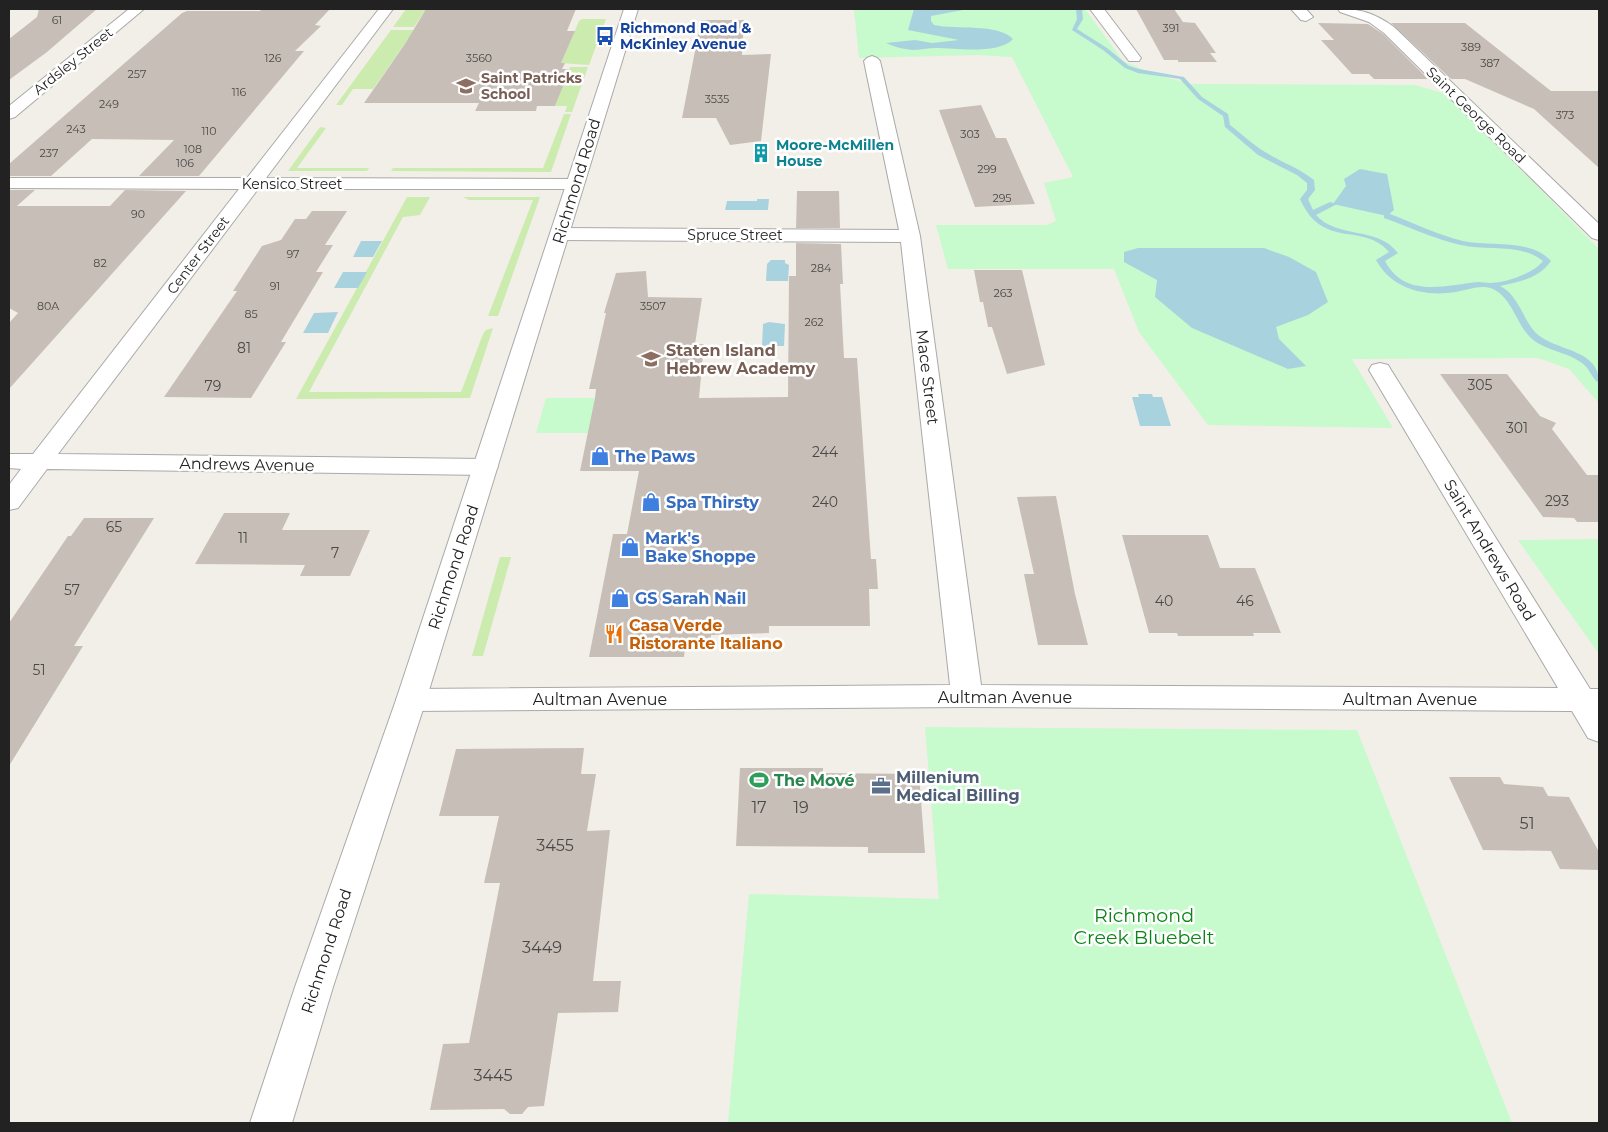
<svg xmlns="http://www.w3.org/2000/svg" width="1608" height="1132" font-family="Montserrat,sans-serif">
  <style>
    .grass { fill: #ccebaf }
    .park { fill: #c7facc }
    .water { fill: #a9d2df }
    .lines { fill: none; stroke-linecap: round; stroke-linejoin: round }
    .stream { fill: #a9d2df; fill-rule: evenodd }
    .building { fill: #c7bfb7 }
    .minor-casing { stroke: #a9a9a9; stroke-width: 2 }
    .tertiary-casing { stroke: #a9a9a9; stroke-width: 2 }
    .minor { fill: #fff; fill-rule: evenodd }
    .tertiary { fill: #fff; fill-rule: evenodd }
    .labels { text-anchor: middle; stroke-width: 5; stroke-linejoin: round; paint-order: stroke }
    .far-number-label { font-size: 11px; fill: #4b4947 }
    .far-transit-label { font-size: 14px; font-weight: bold; fill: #164399; stroke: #fff; text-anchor: start }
    .far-street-label { font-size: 14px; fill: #222; stroke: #fff }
    .far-education-label { font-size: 14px; font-weight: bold; fill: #785e54; stroke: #fff; text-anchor: start }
    .far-culture-label { font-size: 14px; font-weight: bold; fill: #0d838f; stroke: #fff; text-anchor: start }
    .number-label { font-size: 14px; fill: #4b4947 }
    .street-label { font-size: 16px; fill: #222; stroke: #fff }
    .education-label { font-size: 16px; font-weight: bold; fill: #785e54; stroke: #fff; text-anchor: start }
    .shop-label { font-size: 16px; font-weight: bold; fill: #366cbe; stroke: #fff; text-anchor: start }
    .food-label { font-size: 16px; font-weight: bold; fill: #c56008; stroke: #fff; text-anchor: start }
    .service-label { font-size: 16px; font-weight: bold; fill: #4e5e75; stroke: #fff; text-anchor: start }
    .leisure-label { font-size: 16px; font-weight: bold; fill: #27864d; stroke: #fff; text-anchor: start }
    .near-number-label { font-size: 16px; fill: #4b4947 }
    .near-park-label { font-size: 19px; fill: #0b8417; stroke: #fff }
  </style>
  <rect width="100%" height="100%" fill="#f2efe8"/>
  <path class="grass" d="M 406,9 L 577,9 L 426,9 L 414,27 L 393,27 Z
    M 582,19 L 606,19 L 589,65 L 561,63 L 579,21 Z
    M 391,30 L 415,30 L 373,89 L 353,89 L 342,105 L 336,105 Z
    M 570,67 L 588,67 L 572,112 L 565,112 L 567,106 L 555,106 Z
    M 564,114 L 571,114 L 551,172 L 391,171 L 393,168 L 543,168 Z
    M 320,127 L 326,128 L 297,168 L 369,168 L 367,171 L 288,171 Z
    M 407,197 L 430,197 L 420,215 L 403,217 L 309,392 L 461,392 L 483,334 L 486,330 L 493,328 L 470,398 L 296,399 Z
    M 463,197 L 540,197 L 498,316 L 488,316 L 533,200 L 469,200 Z
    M 500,557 L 511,557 L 483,656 L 472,656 Z"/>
  <path class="park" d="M 854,9 L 1085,9 L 1123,61 L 1153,74 L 1191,84 L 1415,85 L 1446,94 L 1599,249 L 1599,403 L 1569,369 L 1538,358 L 1352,359 L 1393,428 L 1208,425 L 1139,332 L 1114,269 L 948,269 L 936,225 L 1047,225 L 1056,221 L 1044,183 L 1073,177 L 1012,57 L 977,55 L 859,58 Z
    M 546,398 L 597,398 L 590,433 L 536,433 Z
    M 1599,539 L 1599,654 L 1518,540 Z
    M 925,727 L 1357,730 L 1512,1123 L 728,1123 L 749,894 L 939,899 Z"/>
  <path class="water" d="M 914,9 L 968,9 L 931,16 L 931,21 L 934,25 C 956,30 998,23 1013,39 C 998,55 956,48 936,48 C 928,48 920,50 912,50 C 903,49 895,47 886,43 L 915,40 L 932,43 L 959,40 L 908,30 Z
    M 1360,169 L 1387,174 L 1394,210 L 1387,216 L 1333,204 L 1346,186 L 1344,179 Z
    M 757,199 L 769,199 L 768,210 L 725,210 L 727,201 L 757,201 Z
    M 361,241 L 382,241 L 373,257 L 353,257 Z
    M 1138,248 L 1264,248 L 1289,257 L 1316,272 L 1328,302 L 1308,315 L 1276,327 L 1279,339 L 1306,366 L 1288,369 L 1192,328 L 1155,297 L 1157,280 L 1124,262 L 1124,252 Z
    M 771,260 L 785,260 L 785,263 L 789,265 L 788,281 L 766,281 L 767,264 Z
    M 343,272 L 367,272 L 358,288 L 334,288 Z
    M 338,312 L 328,333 L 303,333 L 314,313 Z
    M 769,322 L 785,324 L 784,346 L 762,346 L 763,324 Z
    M 1138,394 L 1152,394 L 1153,397 L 1162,397 L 1171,426 L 1140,426 L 1132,397 L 1139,397 Z"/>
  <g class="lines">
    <path class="stream" d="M 1076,9 L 1082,9 L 1083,19 L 1077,29 L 1107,48 L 1129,66 L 1139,69 L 1184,77 L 1202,97 L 1228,114 L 1230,125 C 1242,134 1253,145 1265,152 C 1281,162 1299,168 1314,180 L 1315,190 L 1308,199 L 1313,210 L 1330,202 L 1337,204 L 1316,215 C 1337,239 1378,226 1398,253 L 1385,261 C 1405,299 1445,285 1479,282 C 1483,282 1486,283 1490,283 C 1505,283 1533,274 1543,261 C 1521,243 1487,251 1461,245 C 1434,239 1410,227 1384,218 L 1384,214 L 1390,214 C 1414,223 1438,235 1463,241 C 1490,247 1530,238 1551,261 C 1539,278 1520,282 1500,286 C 1521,296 1523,325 1541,337 C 1561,351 1599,351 1599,382 L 1596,381 C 1591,375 1588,367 1582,363 C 1566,351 1544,351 1530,337 C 1516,323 1512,298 1493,289 C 1481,284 1468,290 1456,292 C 1424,297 1392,289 1376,260 L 1389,252 C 1363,221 1323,251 1300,199 L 1307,190 L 1307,183 L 1297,175 L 1258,155 L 1225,127 L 1223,116 L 1198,99 L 1180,79 L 1138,73 L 1125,68 L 1103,50 L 1072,30 L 1077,19 Z"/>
  </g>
  <path class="building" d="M 39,9 L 97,9 L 47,52 L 9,80 L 9,39 L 37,17 Z
    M 262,9 L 330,9 L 315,25 L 321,26 L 295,51 L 304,51 L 199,176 L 139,176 L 174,140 L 92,139 L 51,176 L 9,176 L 9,164 L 182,13 L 187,11 L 260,11 Z
    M 426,9 L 576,9 L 567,31 L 575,31 L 561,63 L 565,63 L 562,69 L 570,69 L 555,106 L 537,106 L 536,111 L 475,111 L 479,103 L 364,103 L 405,44 Z
    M 1136,9 L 1174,9 L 1183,22 L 1195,23 L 1216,53 L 1210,53 L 1217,62 L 1178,62 L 1178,60 L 1164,60 Z
    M 701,20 L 744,20 L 742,55 L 771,54 L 761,141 L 730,145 L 716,118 L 682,118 Z
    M 1318,23 L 1368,24 L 1383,34 L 1428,79 L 1374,79 L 1369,74 L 1352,74 L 1321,40 L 1334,40 Z
    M 1391,23 L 1465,23 L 1551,91 L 1599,91 L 1599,168 L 1534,109 L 1465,79 L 1451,79 Z
    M 981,105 L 996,138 L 1006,138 L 1035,204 L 975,207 L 939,110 Z
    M 9,190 L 35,190 L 17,206 L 110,206 L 125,190 L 186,191 L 9,389 L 9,323 L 18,313 L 9,308 Z
    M 797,191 L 839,191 L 840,228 L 796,228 Z
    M 312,211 L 347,211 L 325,245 L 333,245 L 316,272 L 323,272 L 281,342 L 286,342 L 251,398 L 164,397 L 237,291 L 233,291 L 262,246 L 281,240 L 295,219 L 306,219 Z
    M 796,243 L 841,244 L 843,284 L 840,284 L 844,358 L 857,358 L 871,559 L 876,559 L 878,589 L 869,589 L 870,626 L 769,626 L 769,633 L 711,635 L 711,639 L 686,639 L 684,657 L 589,657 L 613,534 L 627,534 L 639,471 L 580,471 L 595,398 L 596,389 L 589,389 L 606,313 L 604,313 L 616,273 L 646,271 L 648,297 L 702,298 L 695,344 L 704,344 L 699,398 L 788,397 L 789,276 L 796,276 Z
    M 974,270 L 1022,270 L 1045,365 L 1007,374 L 992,327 L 988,327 L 983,302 L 980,302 Z
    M 1440,374 L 1507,374 L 1540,416 L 1556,423 L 1552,429 L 1587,475 L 1599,475 L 1599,522 L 1577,522 L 1574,518 L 1543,517 Z
    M 1056,496 L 1075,594 L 1088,645 L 1038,645 L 1024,574 L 1034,574 L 1017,497 Z
    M 224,513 L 290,513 L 282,530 L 370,530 L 350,576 L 300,576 L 305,565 L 195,564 Z
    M 84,518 L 154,518 L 74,646 L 83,646 L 9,766 L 9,623 L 68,536 L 71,536 Z
    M 1122,535 L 1208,535 L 1220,568 L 1255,568 L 1281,633 L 1253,633 L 1254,636 L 1178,636 L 1177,633 L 1149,633 Z
    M 584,748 L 581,774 L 596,774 L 587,831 L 610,830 L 593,981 L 621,981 L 618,1012 L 558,1013 L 544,1106 L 528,1107 L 522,1114 L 510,1114 L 504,1109 L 430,1110 L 443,1044 L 469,1043 L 500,883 L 484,883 L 499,816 L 439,816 L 456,749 Z
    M 740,768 L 823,768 L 823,773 L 919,774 L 925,853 L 868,853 L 868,847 L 736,846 Z
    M 1449,777 L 1500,777 L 1504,784 L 1543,787 L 1548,796 L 1569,797 L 1599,852 L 1599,870 L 1560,869 L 1551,851 L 1483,850 Z"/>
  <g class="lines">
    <g class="minor-casing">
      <path id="minor" d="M 129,9 L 144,9 L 15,117 L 9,119 L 9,106 Z
        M 379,9 L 393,9 L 266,178 L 575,179 L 581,180 L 584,184 L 581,188 L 575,189 L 258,189 L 58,454 L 485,459 L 494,462 L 498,467 L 494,472 L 485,475 L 47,469 L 18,508 L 9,510 L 9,485 L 21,469 L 9,468 L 9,454 L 33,454 L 239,189 L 9,188 L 9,178 L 247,178 Z
        M 1090,9 L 1104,9 L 1141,58 L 1139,61 L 1129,61 Z
        M 1291,9 L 1306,9 L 1313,17 L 1306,21 L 1301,20 Z
        M 1338,9 C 1360,8 1376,14 1394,27 L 1599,224 L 1599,240 L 1592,238 L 1384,33 L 1369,22 L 1340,12 Z
        M 872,56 L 877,58 L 880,61 L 920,236 L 981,685 L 1558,688 L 1369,370 L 1372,365 L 1380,363 L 1388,365 L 1391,370 L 1590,689 L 1599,689 L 1599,742 L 1588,738 L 1572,711 L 967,707 L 411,711 L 400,708 L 396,700 L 400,692 L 411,689 L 950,685 L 901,242 L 560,240 L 553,238 L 550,234 L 553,230 L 560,228 L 899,230 L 864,61 L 867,58 Z"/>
    </g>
    <g class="tertiary-casing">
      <path id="tertiary" d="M 624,9 L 638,9 L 426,700 L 333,987 L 292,1123 L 250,1123 L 295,987 L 396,700 Z"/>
    </g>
    <use href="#minor" class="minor"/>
    <use href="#tertiary" class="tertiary"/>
  </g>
  <defs>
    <g id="bus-bare" transform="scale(1.5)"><path d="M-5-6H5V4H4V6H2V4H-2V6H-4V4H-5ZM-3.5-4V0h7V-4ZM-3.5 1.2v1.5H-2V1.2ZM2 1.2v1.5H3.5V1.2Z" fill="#1a4fb4" stroke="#fff" stroke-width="2.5" paint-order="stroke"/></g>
    <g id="school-bare" transform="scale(1.5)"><path d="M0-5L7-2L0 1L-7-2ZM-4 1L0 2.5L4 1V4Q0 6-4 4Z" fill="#8d6e63" stroke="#fff" stroke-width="2.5" paint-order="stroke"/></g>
    <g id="building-bare" transform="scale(1.5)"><path d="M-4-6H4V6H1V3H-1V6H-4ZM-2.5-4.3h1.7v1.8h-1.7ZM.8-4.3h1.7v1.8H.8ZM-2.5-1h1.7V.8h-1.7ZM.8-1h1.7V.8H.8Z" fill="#0f9aa8" stroke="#fff" stroke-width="2.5" paint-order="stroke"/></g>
    <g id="shop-bare" transform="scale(1.5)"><path d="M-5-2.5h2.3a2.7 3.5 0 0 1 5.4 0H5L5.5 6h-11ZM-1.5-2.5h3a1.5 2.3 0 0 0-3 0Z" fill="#3f7fe0" stroke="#fff" stroke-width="2.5" paint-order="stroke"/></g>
    <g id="restaurant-bare" transform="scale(1.5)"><path d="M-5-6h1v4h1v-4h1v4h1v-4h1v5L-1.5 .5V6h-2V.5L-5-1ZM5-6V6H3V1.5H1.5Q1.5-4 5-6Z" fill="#e8710a" stroke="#fff" stroke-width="2.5" paint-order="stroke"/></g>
    <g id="stadium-bare" transform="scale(1.5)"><path d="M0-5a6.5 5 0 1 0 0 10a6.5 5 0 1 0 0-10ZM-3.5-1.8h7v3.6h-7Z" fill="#2e9e5b" stroke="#fff" stroke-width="2.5" paint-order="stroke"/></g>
    <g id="office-bare" transform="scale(1.5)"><path d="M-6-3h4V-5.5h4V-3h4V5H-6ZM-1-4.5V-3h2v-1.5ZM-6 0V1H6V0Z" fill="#5c6f8a" stroke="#fff" stroke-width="2.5" paint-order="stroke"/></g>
  </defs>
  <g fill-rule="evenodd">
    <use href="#bus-bare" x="605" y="36"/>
    <use href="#school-bare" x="466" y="86"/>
    <use href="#building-bare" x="761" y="153"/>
    <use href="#school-bare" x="651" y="359"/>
    <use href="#shop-bare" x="600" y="456"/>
    <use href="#shop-bare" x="651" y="502"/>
    <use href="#shop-bare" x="630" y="547"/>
    <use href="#shop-bare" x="620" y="598"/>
    <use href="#restaurant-bare" x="614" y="634"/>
    <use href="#stadium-bare" x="759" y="780"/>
    <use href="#office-bare" x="881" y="786"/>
  </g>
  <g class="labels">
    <g class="far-number-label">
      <text x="57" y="24">61</text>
      <text x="1171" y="32">391</text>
      <text x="1471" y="51">389</text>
      <text x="273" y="62">126</text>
      <text x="479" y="62">3560</text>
      <text x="1490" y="67">387</text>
      <text x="137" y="78">257</text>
      <text x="239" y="96">116</text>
      <text x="717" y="103">3535</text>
      <text x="109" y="108">249</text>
      <text x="1565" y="119">373</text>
      <text x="76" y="133">243</text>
      <text x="209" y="135">110</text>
      <text x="970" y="138">303</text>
      <text x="193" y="153">108</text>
      <text x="49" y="157">237</text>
      <text x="185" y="167">106</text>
      <text x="987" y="173">299</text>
      <text x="1002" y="202">295</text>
      <text x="138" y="218">90</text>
      <text x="293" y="258">97</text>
      <text x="100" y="267">82</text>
      <text x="821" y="272">284</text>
      <text x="275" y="290">91</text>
      <text x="1003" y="297">263</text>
      <text x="48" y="310">80A</text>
      <text x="653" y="310">3507</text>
      <text x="251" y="318">85</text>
      <text x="814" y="326">262</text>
    </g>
    <g class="far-transit-label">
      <text x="620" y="33">Richmond Road &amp;<tspan x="620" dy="16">McKinley Avenue</tspan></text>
    </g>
    <g class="far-street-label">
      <text transform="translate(73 61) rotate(-39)" y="5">Ardsley Street</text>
      <text transform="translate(1476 115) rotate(44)" y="5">Saint George Road</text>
      <text x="292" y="189">Kensico Street</text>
      <text x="735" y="240">Spruce Street</text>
      <text transform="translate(198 255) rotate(-53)" y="5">Center Street</text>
    </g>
    <g class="far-education-label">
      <text x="481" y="83">Saint Patricks<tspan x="481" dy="16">School</tspan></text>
    </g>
    <g class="far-culture-label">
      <text x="776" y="150">Moore-McMillen<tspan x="776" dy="16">House</tspan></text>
    </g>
    <g class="number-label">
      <text x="244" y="353">81</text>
      <text x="1480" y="390">305</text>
      <text x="213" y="391">79</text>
      <text x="1517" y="433">301</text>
      <text x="825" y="457">244</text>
      <text x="1557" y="506">293</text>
      <text x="825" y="507">240</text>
      <text x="114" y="532">65</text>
      <text x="243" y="543">11</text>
      <text x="335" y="558">7</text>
      <text x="72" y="595">57</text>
      <text x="1164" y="606">40</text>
      <text x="1245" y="606">46</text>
      <text x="39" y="675">51</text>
    </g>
    <g class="street-label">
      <text transform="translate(576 181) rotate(-73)" y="6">Richmond Road</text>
      <text transform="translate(928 377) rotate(83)" y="6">Mace Street</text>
      <text transform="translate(247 464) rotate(1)" y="6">Andrews Avenue</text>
      <text transform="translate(1490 550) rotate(59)" y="6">Saint Andrews Road</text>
      <text transform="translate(453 567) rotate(-72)" y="6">Richmond Road</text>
      <text x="1005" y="703">Aultman Avenue</text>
      <text x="600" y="705">Aultman Avenue</text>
      <text x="1410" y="705">Aultman Avenue</text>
      <text transform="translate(326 951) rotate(-72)" y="6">Richmond Road</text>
    </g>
    <g class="education-label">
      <text x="666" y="356">Staten Island<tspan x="666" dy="18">Hebrew Academy</tspan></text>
    </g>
    <g class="shop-label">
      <text x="615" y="462">The Paws</text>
      <text x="666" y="508">Spa Thirsty</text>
      <text x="645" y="544">Mark's<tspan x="645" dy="18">Bake Shoppe</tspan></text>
      <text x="635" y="604">GS Sarah Nail</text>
    </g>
    <g class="food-label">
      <text x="629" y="631">Casa Verde<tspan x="629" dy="18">Ristorante Italiano</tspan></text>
    </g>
    <g class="service-label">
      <text x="896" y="783">Millenium<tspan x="896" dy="18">Medical Billing</tspan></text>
    </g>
    <g class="leisure-label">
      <text x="774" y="786">The Mové</text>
    </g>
    <g class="near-number-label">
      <text x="759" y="813">17</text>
      <text x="801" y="813">19</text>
      <text x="1527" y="829">51</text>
      <text x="555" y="851">3455</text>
      <text x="542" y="953">3449</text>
      <text x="493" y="1081">3445</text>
    </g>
    <g class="near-park-label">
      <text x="1144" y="922">Richmond<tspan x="1144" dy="22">Creek Bluebelt</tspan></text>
    </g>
  </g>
  <rect width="1608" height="1132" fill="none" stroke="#222222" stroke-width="20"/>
</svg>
